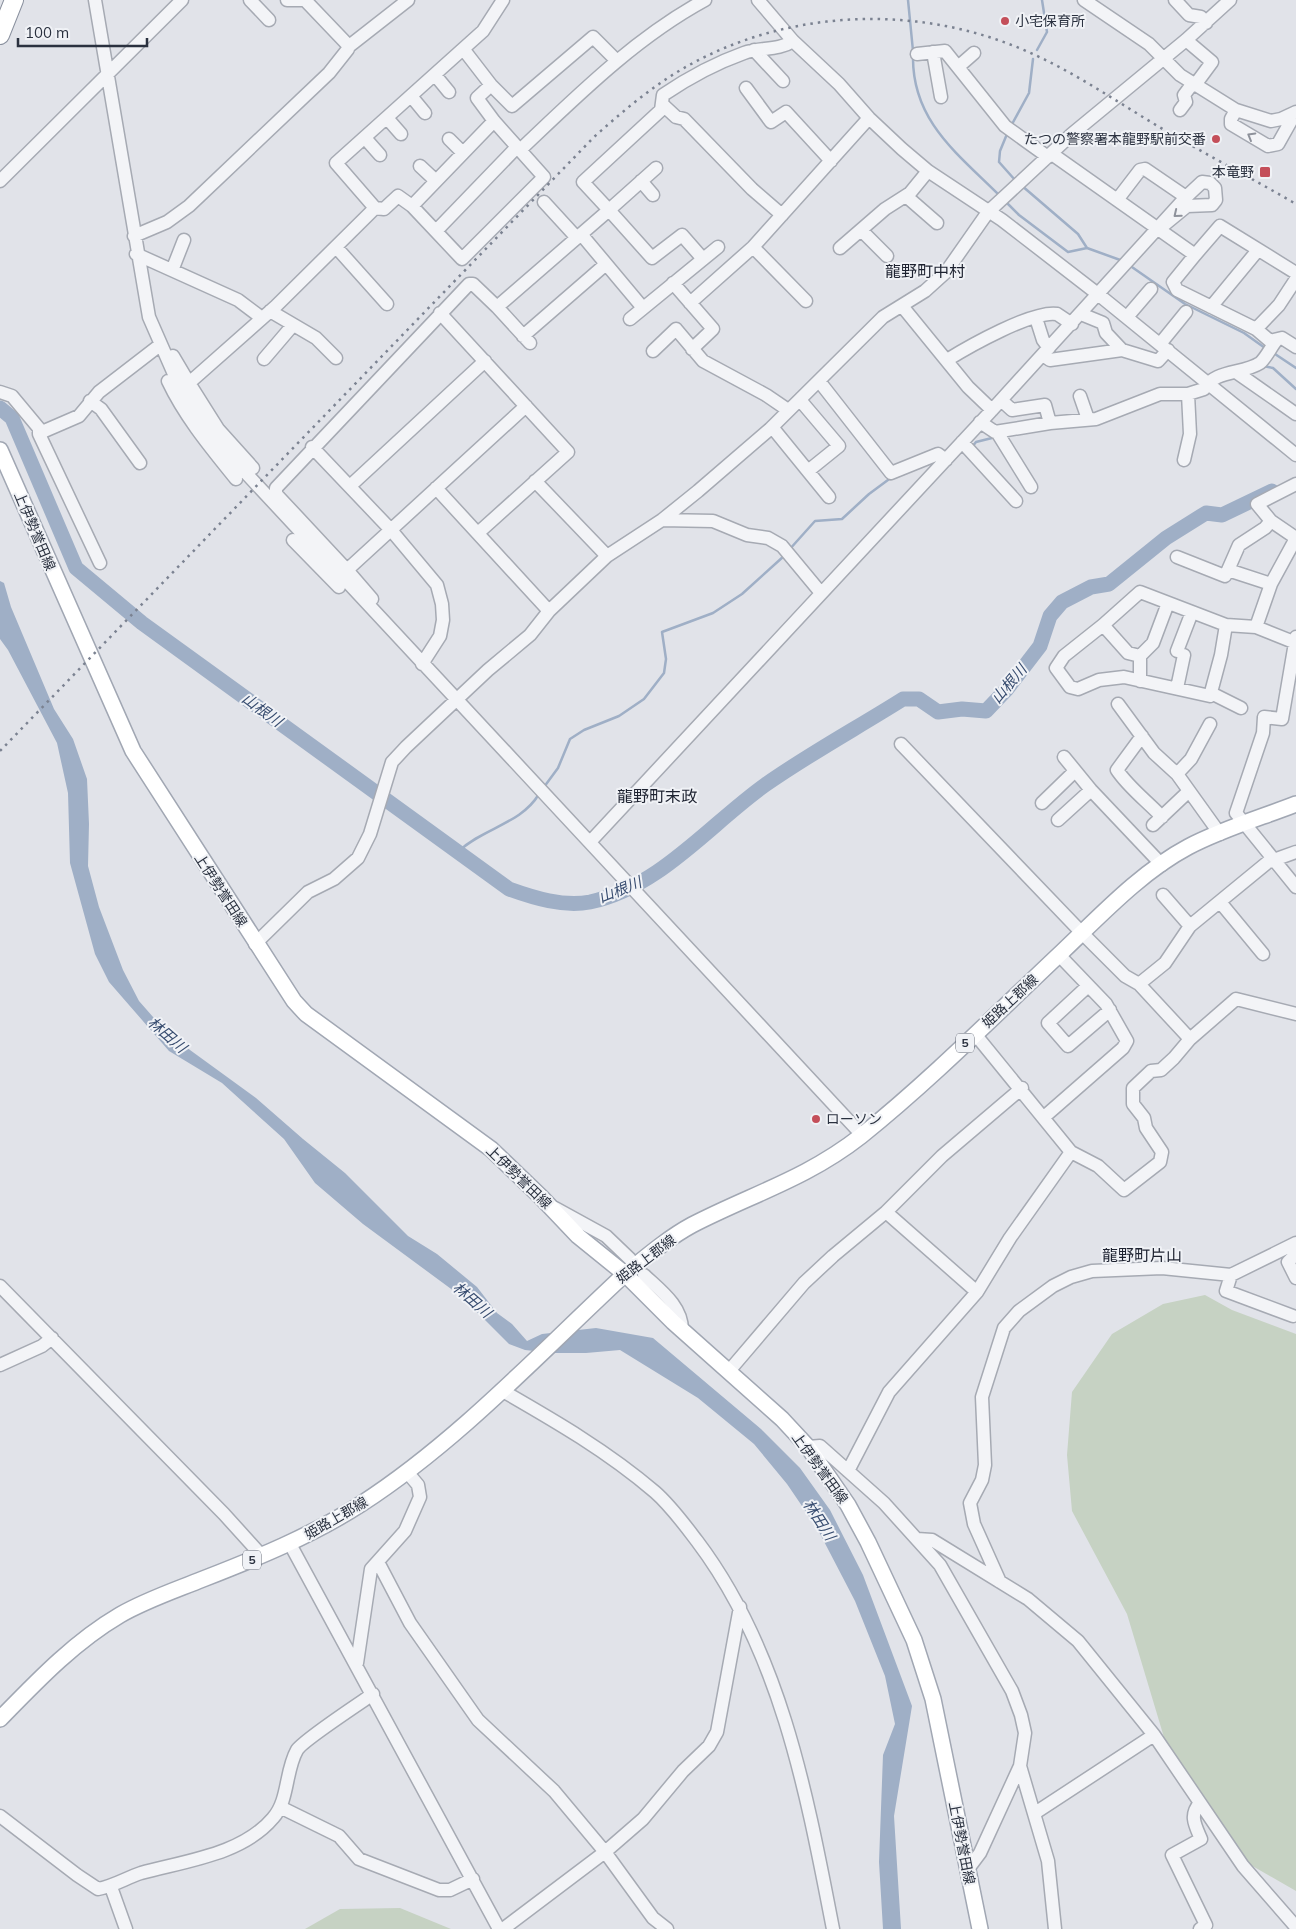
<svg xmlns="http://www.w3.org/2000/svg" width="1296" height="1929" font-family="Mulish,'Noto Sans JP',sans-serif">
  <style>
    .green { fill: #c6d2c3 }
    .water { fill: #9fafc6 }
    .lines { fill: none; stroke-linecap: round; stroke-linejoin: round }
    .stream { stroke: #9fafc6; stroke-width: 2.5 }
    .river { stroke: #9fafc6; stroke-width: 15 }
    .minor-casing { stroke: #a6aab3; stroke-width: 15 }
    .major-casing { stroke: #a1a7b3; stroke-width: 18 }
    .highway-casing { stroke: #89909e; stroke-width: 20 }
    .minor { stroke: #f3f4f7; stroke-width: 12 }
    .major { stroke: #fff; stroke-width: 15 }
    .highway { stroke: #fff; stroke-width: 18 }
    .rail { stroke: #7b8291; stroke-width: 2.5; stroke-dasharray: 2.5 5; stroke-linecap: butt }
    .oneway { stroke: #8e929b }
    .poi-dot { fill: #c44f5a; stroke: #f0f2f6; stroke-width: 2 }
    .labels { text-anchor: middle; stroke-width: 4; stroke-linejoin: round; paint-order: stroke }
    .shield { fill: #f0f2f6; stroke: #656b76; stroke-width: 1 }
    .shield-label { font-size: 12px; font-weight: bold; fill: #2a313f }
    .poi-label { font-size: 14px; fill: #2a313f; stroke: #f0f2f6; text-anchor: start }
    .street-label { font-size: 14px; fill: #2a313f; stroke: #f0f2f6 }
    .water-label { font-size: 15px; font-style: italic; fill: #384d70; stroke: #f0f2f6 }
    .quarter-label { font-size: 16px; fill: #1d2230; stroke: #f0f2f6 }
  </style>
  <rect width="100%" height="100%" fill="#e1e3e9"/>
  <path class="green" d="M 1205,1295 L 1232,1310 L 1296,1334 L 1296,1891 L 1242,1860 L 1166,1744 L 1127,1614 L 1072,1511 L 1067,1455 L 1072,1392 L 1112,1334 L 1163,1304 Z
    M 400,1908 L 451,1929 L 305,1929 L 340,1909 Z"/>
  <path class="water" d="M 0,581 L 4,583 L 11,607 L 54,709 L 73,739 L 87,779 L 89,824 L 88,866 L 99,907 L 123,970 L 139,1001 L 168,1034 L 256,1098 L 303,1139 L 345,1173 L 408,1236 L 437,1254 L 477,1287 L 497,1313 L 512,1324 L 527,1341 L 542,1334 L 596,1328 L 653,1338 L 761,1429 L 800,1468 L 830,1510 L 863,1575 L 912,1706 L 894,1816 L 901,1929 L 883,1929 L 879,1862 L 883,1755 L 895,1724 L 885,1676 L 855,1601 L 817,1528 L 787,1484 L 754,1444 L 698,1398 L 620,1350 L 586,1353 L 553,1353 L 525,1350 L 509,1344 L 462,1297 L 363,1224 L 315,1183 L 284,1139 L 222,1083 L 169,1051 L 109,982 L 95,954 L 70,863 L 68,793 L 57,743 L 8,650 L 0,639 Z"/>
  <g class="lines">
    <path class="stream" d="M 908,0 L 913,51
      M 1037,50 L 1047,32 L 1042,0
      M 913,56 C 912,121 958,154 999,195
      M 1011,126 L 1029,93 L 1033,59
      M 1007,134 L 1000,151 L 999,162 L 1015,180
      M 1021,185 L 1078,234 L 1087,248
      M 1005,201 L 1019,215 L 1068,252 L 1087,248 L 1123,261
      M 1129,265 L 1185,304 L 1244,333 L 1265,348
      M 1272,352 L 1296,368
      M 1263,366 L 1273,368 L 1296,389
      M 972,447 L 976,442 L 996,437
      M 789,550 L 815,521 L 842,519 L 869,494 L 892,477
      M 544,787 L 558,768 L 570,739 L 584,730 L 619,716 L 644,699 L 664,673 L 666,659 L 662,632 L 713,613 L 742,594 L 784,556
      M 459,851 C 483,828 521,824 539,794"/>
    <path class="river" d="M 0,408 L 12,418 L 76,568 L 142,623 L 509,889 C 534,898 563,907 590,902 C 660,887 709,825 765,785 C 809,754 857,728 903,699 L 919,699 L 938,712 L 962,709 L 986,711 L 1007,689 L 1040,646 L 1050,616 L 1062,602 L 1091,587 L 1109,584 L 1166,538 L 1206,513 L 1222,515 L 1272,491"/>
    <g class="minor-casing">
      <path id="minor" d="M 95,0 L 149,317 L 181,390 L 218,443 L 862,1135
        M 250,0 L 269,20
        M 287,0 L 303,0
        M 758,0 L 793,41 L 839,84 L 869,118 L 902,149 L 928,171 L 1002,220 L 1099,295 L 1296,455
        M 1084,0 L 1149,44 L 1180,75 L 1236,110 L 1271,121 L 1281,119 L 1296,112
        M 1175,0 L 1189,15 L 1201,17 L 1206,23
        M 1186,40 L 1212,62 L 1195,85
        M 348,47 L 408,0
        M 754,50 L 783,81
        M 933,52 L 941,97
        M 917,54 L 945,51 L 1005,126 L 1048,157
        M 958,67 L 974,53
        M 435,75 L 449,92
        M 491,85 L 512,106 L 593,37 L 617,61
        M 746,88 L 771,122 L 786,112 L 831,161
        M 411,96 L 425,113
        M 662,104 L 676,117 L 684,119 L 752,189 L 782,215
        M 1180,110 L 1186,102 L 1184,95 L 1193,83
        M 1236,110 L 1231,119 L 1231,124 L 1268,146 L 1278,144 L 1296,112
        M 387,118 L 401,134
        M 365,138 L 380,155
        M 449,139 L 463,153
        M 520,150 C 577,96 635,38 705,0
        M 1052,154 L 1195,255 L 1220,226 L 1296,273
        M 420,166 L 436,181
        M 656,168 L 609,210 L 652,258 L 682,235 L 703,259
        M 0,181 L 182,0
        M 641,181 L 653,195
        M 906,196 L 937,223
        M 1117,200 L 1140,170 L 1145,169 L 1186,197
        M 544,202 L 577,238
        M 412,206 L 494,121
        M 375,208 L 336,163 L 483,31 L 503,0
        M 861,230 L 887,256
        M 436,231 L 517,147
        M 581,234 L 643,308
        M 134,236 L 167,222 L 189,206 L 329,73 L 348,49 L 347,44 L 305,0
        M 336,247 L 387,304
        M 753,247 L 806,301
        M 840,248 L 885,209 L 910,193 L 928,171
        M 136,254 L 238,300 L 262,318
        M 1195,255 L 1173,282 L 1177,290 L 1256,329 L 1270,341 L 1282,338 L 1296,347
        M 173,268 L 184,240
        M 673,283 L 713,329 L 692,349
        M 690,303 L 753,247 L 869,118
        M 902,306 L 968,387 L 992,410
        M 497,307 L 530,343
        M 1211,307 L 1258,250
        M 270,311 L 316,338 L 336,358
        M 440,313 L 568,452 L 478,533
        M 1081,314 L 1103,323 L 1106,333 L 1122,350
        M 1127,317 L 1151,289
        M 1036,318 L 1043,340 L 1049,348
        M 630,319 L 718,247
        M 1256,329 L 1279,305 L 1296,279
        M 523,336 L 606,264
        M 1160,344 L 1186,312
        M 653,351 L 676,329 L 703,361 L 766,395 L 788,410
        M 1043,355 L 1050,360 L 1122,350 L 1158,361 L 1168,350
        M 173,356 L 189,383 L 276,306 L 375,208 L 384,209 L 398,196 L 412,206 L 462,259 L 544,177 L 494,121 L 477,98 L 491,85 L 464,50
        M 264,359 L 293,325
        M 947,360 C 968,347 1033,310 1057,314 L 1072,324
        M 1236,372 L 1296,414
        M 168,381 C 185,417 211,448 236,479
        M 819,381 L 891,473 L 938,454 L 946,460
        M 189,383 L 218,429 L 253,468
        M 0,392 L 12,396 L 42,432 L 79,416 L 99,392 L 160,345
        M 1080,396 L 1088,419
        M 800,400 L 839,446 L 808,471
        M 1001,400 L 1012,410 L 1045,405 L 1050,423
        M 90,401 L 101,409 L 140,463
        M 980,422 L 995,432 L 1050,423 L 1096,419 L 1160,394 L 1188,394 L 1204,389 C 1214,370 1243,374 1260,363 C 1266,358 1271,347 1276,341
        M 772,427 L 829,497
        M 39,430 L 39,434 L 100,563
        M 997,432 L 1031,487
        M 962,442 L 1016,501
        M 312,447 L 391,530 L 437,585 L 442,604 L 443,620 L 440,636 L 422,664
        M 1184,460 L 1190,434 L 1188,394
        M 535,481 L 607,556
        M 1296,484 L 1257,504 L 1271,521 L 1296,538
        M 350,486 L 485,361
        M 436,488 L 549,611
        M 662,520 L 713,521 L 747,535 L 768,538 L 782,546 L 821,593
        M 1271,521 L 1265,528 L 1239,545 L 1228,570 L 1271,584
        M 1296,538 L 1271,584 L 1256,627 L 1296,643
        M 293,540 L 339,587
        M 1177,557 L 1225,576 L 1228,570
        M 347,570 L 276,494 L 276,488 L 469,284 L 473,284 L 497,307 L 609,210 L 583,182 L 661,110 L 663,95 C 688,78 716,63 744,53 C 760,47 778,51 793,41
        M 372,599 L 347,570 L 526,406
        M 1103,625 L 1128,653 L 1140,656
        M 1226,625 L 1221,655 L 1210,696 L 1124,677 L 1099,680 L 1078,689 L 1070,687 L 1056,668 L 1064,656 L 1103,625 L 1140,592 L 1226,625 L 1256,627
        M 1296,637 L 1282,719 L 1264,717 L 1263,733 L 1236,813 L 1296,887
        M 1177,651 L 1192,612
        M 1140,681 L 1140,656 L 1153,643 L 1168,603
        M 1177,688 L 1184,655
        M 1211,693 L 1241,708
        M 1118,704 L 1154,753 L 1177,774 L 1220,834
        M 1142,736 L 1117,770 C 1129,788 1147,801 1162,817
        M 901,744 L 1082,933 L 1125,976 L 1139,984 L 1190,1039
        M 1064,757 L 1091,790 L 1162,865
        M 1177,774 L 1191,759 L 1210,724
        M 1042,803 L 1075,771
        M 1058,820 L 1091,790
        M 1153,825 L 1189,791
        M 590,842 L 992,410 L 1186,197 L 1202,182 L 1210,183 L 1215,188 L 1216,200 L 1212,205 L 1187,206 L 1159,229
        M 1163,895 L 1190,926
        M 1220,902 L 1263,954
        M 255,944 L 308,892 L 334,879 L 358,858 L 370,834 L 392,762 L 406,747 L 488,670 L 530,635 L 549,611 L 607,556 L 662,520 L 698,491 L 770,429 L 883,317 L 925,291 L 946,272 L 988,212 L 1072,134 L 1186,40 L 1230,0
        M 1139,984 L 1165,963 L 1190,926 L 1268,862 L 1296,852
        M 1088,986 L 1048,1023 L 1068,1046 L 1110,1010
        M 975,1034 L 1071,1152 L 1098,1166 L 1124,1190 L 1160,1162 L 1162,1152 L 1146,1128 L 1144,1118 L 1133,1104 L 1133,1088 L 1151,1071 L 1161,1070 L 1174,1058 L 1190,1039 L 1236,999 L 1296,1014
        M 1044,1117 L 1123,1048 L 1127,1041 L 1106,1004 L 1059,955
        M 555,1208 L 606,1236 L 630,1259
        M 886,1212 L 977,1292
        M 1296,1254 L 1288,1262 L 1296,1278
        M 644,1275 C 661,1291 682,1306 682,1330
        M 1231,1275 L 1226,1291 L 1293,1316
        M 0,1286 L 224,1514 L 262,1556
        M 0,1365 L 42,1346 L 52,1338
        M 729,1371 L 804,1283 L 833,1256 L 886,1212 L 942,1156 L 1022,1088
        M 501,1390 C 555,1421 607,1451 655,1492 C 671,1506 684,1524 697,1541 C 781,1652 807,1795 833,1929
        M 808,1447 L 820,1446 L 884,1503 L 940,1565 L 1012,1691 L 1021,1715 L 1025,1733 L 1020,1766 L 980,1853 L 968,1869
        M 848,1471 L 889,1392 L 977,1292 L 1010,1238 L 1071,1152
        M 917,1539 L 932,1540 L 1028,1599 L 1078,1641 L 1154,1735 L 1243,1866 L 1296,1927
        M 290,1544 L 499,1929
        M 378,1562 L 410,1623 L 478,1720 L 554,1791 L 605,1852 L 653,1918 L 667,1929
        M 1000,1582 L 974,1524 L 970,1503 L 982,1480 L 985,1465 L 982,1397 L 1004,1328 L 1019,1311 L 1053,1286 L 1071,1277 L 1092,1271 L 1162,1268 L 1231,1275 L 1296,1243
        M 357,1663 L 371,1569 L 405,1531 L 420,1497 L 418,1485 L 407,1472
        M 1020,1766 L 1048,1861 L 1055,1929
        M 1200,1803 C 1189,1815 1195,1825 1201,1839 L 1172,1855 L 1206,1925 L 1200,1929
        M 280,1807 L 339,1836 L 359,1859 L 439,1890 L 450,1890 L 473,1879
        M 1035,1813 L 1154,1735
        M 0,1816 L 77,1875 L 98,1889 C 114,1886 126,1878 141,1873 C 184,1861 242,1855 273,1818 C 289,1800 285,1771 297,1750 C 302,1741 360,1703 373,1694
        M 111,1887 L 126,1929
        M 503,1929 L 605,1852 L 643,1819 L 683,1771 L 709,1746 L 717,1732 L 740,1607"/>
    </g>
    <g class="major-casing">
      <path id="major" d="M 0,450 L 133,751 L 294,1001 L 306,1014 L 491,1149 L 541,1197 L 578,1236 L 625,1274 L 673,1322 L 782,1419 L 808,1447 L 848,1505 L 868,1542 L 914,1640 L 933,1699 L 980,1929
        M 0,1719 C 37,1681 74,1642 120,1615 C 146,1600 176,1590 203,1579 C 257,1558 311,1536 361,1504 C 457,1442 541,1352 625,1274 C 646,1257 668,1238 692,1225 C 752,1194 806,1179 861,1136 C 932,1079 997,1013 1063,951 C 1101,915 1141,872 1188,847 C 1222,829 1260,818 1296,804"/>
    </g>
    <g class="highway-casing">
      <path id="highway" d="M 0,35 L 14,0"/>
    </g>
    <use href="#minor" class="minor"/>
    <use href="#major" class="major"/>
    <use href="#highway" class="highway"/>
    <path class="rail" d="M 0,751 L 594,137 C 622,112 651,87 684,68 C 781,12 904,4 1009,44 C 1065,65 1115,101 1166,131 C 1209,156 1253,179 1296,204"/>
  </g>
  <defs><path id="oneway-chevron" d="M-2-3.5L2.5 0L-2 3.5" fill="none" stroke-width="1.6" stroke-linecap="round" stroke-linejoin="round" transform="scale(1.25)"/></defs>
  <g class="oneway">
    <use href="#oneway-chevron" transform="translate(1251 136) rotate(-150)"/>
    <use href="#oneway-chevron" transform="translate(1177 214) rotate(141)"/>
  </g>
  <g class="poi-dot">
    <circle cx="1005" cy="21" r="5"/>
    <circle cx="1216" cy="139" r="5"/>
    <rect x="1259" y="166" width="12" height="12" rx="2.5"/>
    <circle cx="816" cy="1119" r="5"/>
  </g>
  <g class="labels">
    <g class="shield">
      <rect x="956" y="1033.5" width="18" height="19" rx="4"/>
      <rect x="243" y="1550.5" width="18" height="19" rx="4"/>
    </g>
    <g class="shield-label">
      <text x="965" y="1047">5</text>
      <text x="252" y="1564">5</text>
    </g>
    <g class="poi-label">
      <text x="1015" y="26">小宅保育所</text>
      <text x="1206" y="144" text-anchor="end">たつの警察署本龍野駅前交番</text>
      <text x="1254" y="177" text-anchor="end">本竜野</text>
      <text x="826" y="1124">ローソン</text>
    </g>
    <g class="street-label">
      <text transform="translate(35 531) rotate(67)" y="5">上伊勢誉田線</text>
      <text transform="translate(221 890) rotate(57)" y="5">上伊勢誉田線</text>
      <text transform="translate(1010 1001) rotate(-43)" y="5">姫路上郡線</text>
      <text transform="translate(519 1177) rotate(44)" y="5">上伊勢誉田線</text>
      <text transform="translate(646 1259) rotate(-37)" y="5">姫路上郡線</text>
      <text transform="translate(820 1468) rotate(54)" y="5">上伊勢誉田線</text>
      <text transform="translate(336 1518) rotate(-30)" y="5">姫路上郡線</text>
      <text transform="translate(962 1843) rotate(79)" y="5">上伊勢誉田線</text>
    </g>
    <g class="water-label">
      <text transform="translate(1009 684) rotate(-50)" y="5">山根川</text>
      <text transform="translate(262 710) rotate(36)" y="5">山根川</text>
      <text transform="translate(620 890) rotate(-22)" y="5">山根川</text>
      <text transform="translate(167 1035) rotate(41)" y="5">林田川</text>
      <text transform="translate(472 1300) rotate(41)" y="5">林田川</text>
      <text transform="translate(819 1520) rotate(57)" y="5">林田川</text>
    </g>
    <g class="quarter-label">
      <text x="925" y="277">龍野町中村</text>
      <text x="657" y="802">龍野町末政</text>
      <text x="1142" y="1261">龍野町片山</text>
    </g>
  </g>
  <path d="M18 38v8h129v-8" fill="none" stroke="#2a313f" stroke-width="2.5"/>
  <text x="25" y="38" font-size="15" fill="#2a313f" stroke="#f0f2f6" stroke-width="4" paint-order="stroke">100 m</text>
</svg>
